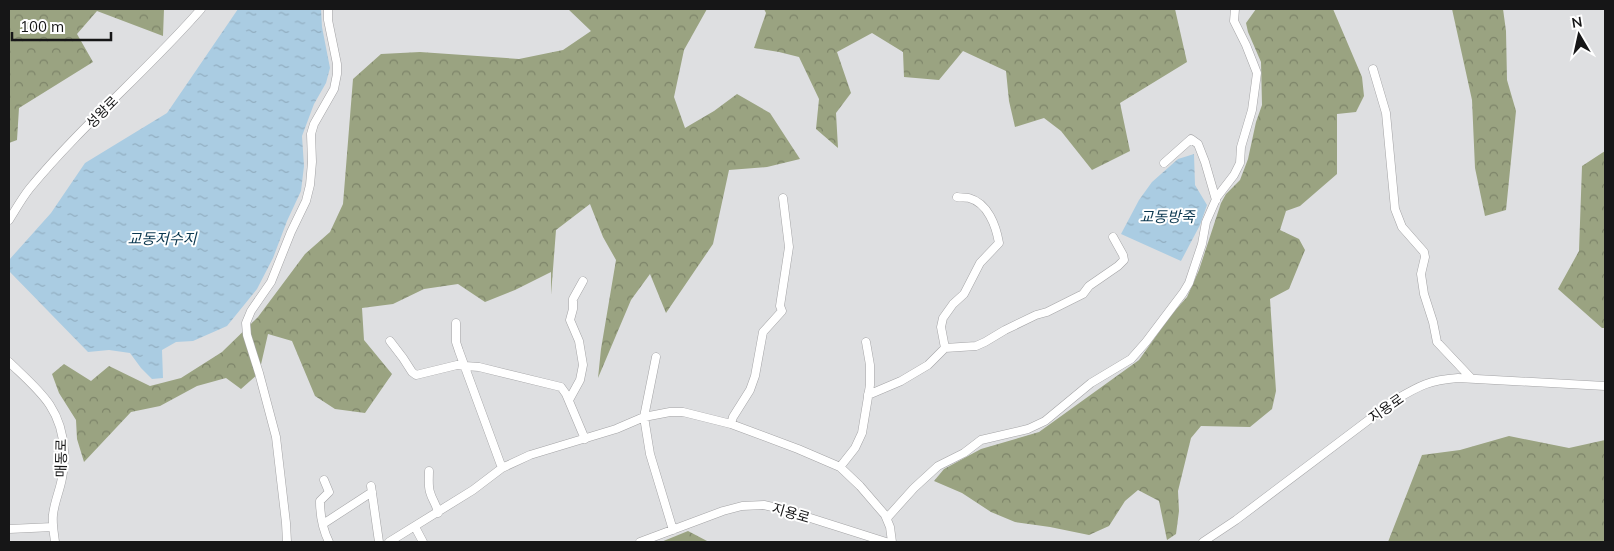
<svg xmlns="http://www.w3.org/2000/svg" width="1614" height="551" font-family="Mulish,'Noto Sans KR',sans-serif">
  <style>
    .forest { fill: url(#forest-crowns) }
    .water { fill: url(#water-ripples) }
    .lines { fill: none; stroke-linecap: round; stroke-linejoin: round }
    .minor-casing { stroke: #a4a4a6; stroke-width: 9 }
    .minor { stroke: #fff; stroke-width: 8 }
    .labels { text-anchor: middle; stroke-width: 4; stroke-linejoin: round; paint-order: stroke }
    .street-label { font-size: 14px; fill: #161617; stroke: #fff }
    .water-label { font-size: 15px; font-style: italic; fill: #0a374f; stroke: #fff }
  </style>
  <defs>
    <pattern id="forest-crowns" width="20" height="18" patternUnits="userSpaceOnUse" patternTransform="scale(1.25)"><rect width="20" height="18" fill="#9aa381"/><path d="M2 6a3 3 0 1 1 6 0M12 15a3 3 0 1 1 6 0" fill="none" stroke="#7d8469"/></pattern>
    <pattern id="water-ripples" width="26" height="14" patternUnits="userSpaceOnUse" patternTransform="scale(1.25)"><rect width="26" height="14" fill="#aacce2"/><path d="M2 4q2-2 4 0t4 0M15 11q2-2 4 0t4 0" fill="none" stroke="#92aec1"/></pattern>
  </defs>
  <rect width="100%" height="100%" fill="#dedfe1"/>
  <path class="forest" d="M 9,9 L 164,9 L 163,36 L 97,11 L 77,34 L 93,62 L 19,108 L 17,140 L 9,143 Z
    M 568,9 L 707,9 L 684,50 L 674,97 L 685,128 L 714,111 L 737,94 L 770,113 L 800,159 L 767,167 L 729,170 L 713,244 L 666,313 L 650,274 L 631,300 L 598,378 L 601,349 L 616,260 L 603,237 L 590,204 L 556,230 L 551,295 L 551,272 L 515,290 L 485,302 L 458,284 L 424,289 L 393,304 L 362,308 L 364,340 L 392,374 L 365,413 L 335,409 L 315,396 L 292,341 L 268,334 L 259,373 L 241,389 L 226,378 L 197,386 L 160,406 L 131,412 L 84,462 L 77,439 L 76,420 L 59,393 L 52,374 L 64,364 L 91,381 L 109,366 L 150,386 L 181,378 L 222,352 L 258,317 L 305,254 L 330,232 L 343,204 L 353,79 L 381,54 L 420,52 L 519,59 L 563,50 L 591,31 Z
    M 764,9 L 1175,9 L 1187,62 L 1120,103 L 1130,151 L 1092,170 L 1061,131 L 1044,118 L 1015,127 L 1009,101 L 1006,71 L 963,51 L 939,80 L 904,77 L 903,52 L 872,33 L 837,52 L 851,93 L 836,113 L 838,148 L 816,129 L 819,99 L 799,57 L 779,52 L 754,48 L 766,13 Z
    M 1256,9 L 1333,9 L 1362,77 L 1364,96 L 1356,112 L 1337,114 L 1337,174 L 1300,206 L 1286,211 L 1280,230 L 1299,239 L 1305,250 L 1289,289 L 1270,299 L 1276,391 L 1272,409 L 1250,427 L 1201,426 L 1191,438 L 1178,491 L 1179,511 L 1176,534 L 1167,540 L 1159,501 L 1138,490 L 1125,501 L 1109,526 L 1089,535 L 1050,527 L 1015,522 L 991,512 L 962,493 L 934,481 L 944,469 L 981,449 L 1039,432 L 1139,360 L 1171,315 L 1187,297 L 1199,270 L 1221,203 L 1226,194 L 1240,180 L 1248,159 L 1256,122 L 1262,105 L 1261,62 L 1248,32 L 1246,23 Z
    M 1452,9 L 1503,9 L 1506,31 L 1507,80 L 1516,111 L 1506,210 L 1485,216 L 1475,168 L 1472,100 Z
    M 1605,151 L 1605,328 L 1602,328 L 1558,289 L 1579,251 L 1582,166 Z
    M 1509,436 L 1569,448 L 1605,440 L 1605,542 L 1388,542 L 1422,455 L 1460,450 Z
    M 688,531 L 709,542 L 661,542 Z"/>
  <path class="water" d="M 238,9 L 321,9 L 322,27 L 330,68 L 326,83 L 314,104 L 302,136 L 304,166 L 301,191 L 287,221 L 273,258 L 257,289 L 227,326 L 193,341 L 176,342 L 162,350 L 163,378 L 152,379 L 141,368 L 130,353 L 109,350 L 88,352 L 9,271 L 9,260 L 51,213 L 85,163 L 167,113 Z
    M 1194,154 L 1195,185 L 1207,205 L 1200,225 L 1181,261 L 1121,234 L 1139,200 L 1152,182 L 1178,159 Z"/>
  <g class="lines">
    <g class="minor-casing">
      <path id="minor" d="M 1373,69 L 1386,113 L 1395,209 L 1402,227 L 1424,252 L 1425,257 L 1421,274 L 1424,294 L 1433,322 L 1437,342 L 1471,378
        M 1164,163 L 1191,139 L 1198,144 L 1205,162 L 1216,200
        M 9,220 C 16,209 22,198 30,188 C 82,125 147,71 201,9
        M 456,323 L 456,342 L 459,351 L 502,468
        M 390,341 L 403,358 L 412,372 L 416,375 L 457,365 L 465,366 L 479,367 L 561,387 L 566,394 L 585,439
        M 945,348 L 941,327 L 943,318 L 953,304 L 964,294 L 980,263 L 999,243 C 996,226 988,203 969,198 C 965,197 961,198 957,197
        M 656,357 L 644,417 L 650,454 L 673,530
        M 9,362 C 38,390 62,407 64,451 C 64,460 64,469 62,478 C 60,490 54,503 53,515 C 52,524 54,533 55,542
        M 868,395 L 901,381 L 928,365 L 945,348 L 976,346 L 985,342 L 1005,330 L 1036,315 L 1047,312 L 1083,294 L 1089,286 L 1118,266 L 1124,260 L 1123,255 L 1113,237
        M 569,400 L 580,380 L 583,365 L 579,341 L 570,320 L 573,309 L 573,299 L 583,281
        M 731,424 L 733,417 L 750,390 L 755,376 L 763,332 L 782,311 L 780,306 L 789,247 L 783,198
        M 840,467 L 855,448 L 862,433 L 870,385 L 870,365 L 866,342
        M 429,471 C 429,478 428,486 430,492 C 432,500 437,505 438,513
        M 324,480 L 329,492 L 320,501 C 320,514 323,530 329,542
        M 371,486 L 379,542
        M 887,518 L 914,488 L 938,466 L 964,453 L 981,440 L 1028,429 L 1045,421 L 1091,383 L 1131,359 L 1146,342 L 1183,293 L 1189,283 L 1202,244 L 1206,222 L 1217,197 L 1234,175 L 1240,163 L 1241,147 L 1252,110 L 1257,73 L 1246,45 L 1234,21 L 1235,9
        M 323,524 L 372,492
        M 415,527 L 423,542
        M 9,529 L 53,527
        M 287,542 L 286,523 L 276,437 L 259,373 L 247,335 L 246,323 L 251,311 L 271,282 L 291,232 L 306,201 L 310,185 L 312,162 L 311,134 L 314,124 L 334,89 L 337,74 L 337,64 L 328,20 L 328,9
        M 389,542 L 473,490 L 502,468 L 530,455 L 616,429 L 644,417 L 670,412 L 683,412 L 731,424 L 798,449 L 840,467 L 860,486 L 885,515 L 890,527 L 892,542
        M 640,542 L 723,511 L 742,506 L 764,505 L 785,510 L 886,542
        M 1203,542 L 1236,520 L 1395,400 C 1419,386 1429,380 1458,378 L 1605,386"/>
    </g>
    <use href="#minor" class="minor"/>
  </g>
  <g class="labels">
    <g class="street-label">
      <text transform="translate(102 112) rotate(-45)" y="5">성왕로</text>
      <text transform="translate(1386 408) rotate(-35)" y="5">지용로</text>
      <text transform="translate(61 458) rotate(-89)" y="5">매동로</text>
      <text transform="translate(791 513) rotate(16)" y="5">지용로</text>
    </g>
    <g class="water-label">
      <text x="1167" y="222">교동방죽</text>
      <text x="162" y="244">교동저수지</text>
    </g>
  </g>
  <rect width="1614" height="551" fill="none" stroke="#161617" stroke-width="20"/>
  <g transform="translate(1579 35) rotate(351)" stroke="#ffffff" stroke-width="4" paint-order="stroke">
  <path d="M0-4L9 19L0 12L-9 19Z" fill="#161617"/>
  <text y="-8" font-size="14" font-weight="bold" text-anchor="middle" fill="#161617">N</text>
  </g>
  <path d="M12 32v8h99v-8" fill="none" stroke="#161617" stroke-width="2.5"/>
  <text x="20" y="32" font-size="15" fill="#161617" stroke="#ffffff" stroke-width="4" paint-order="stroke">100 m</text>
</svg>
